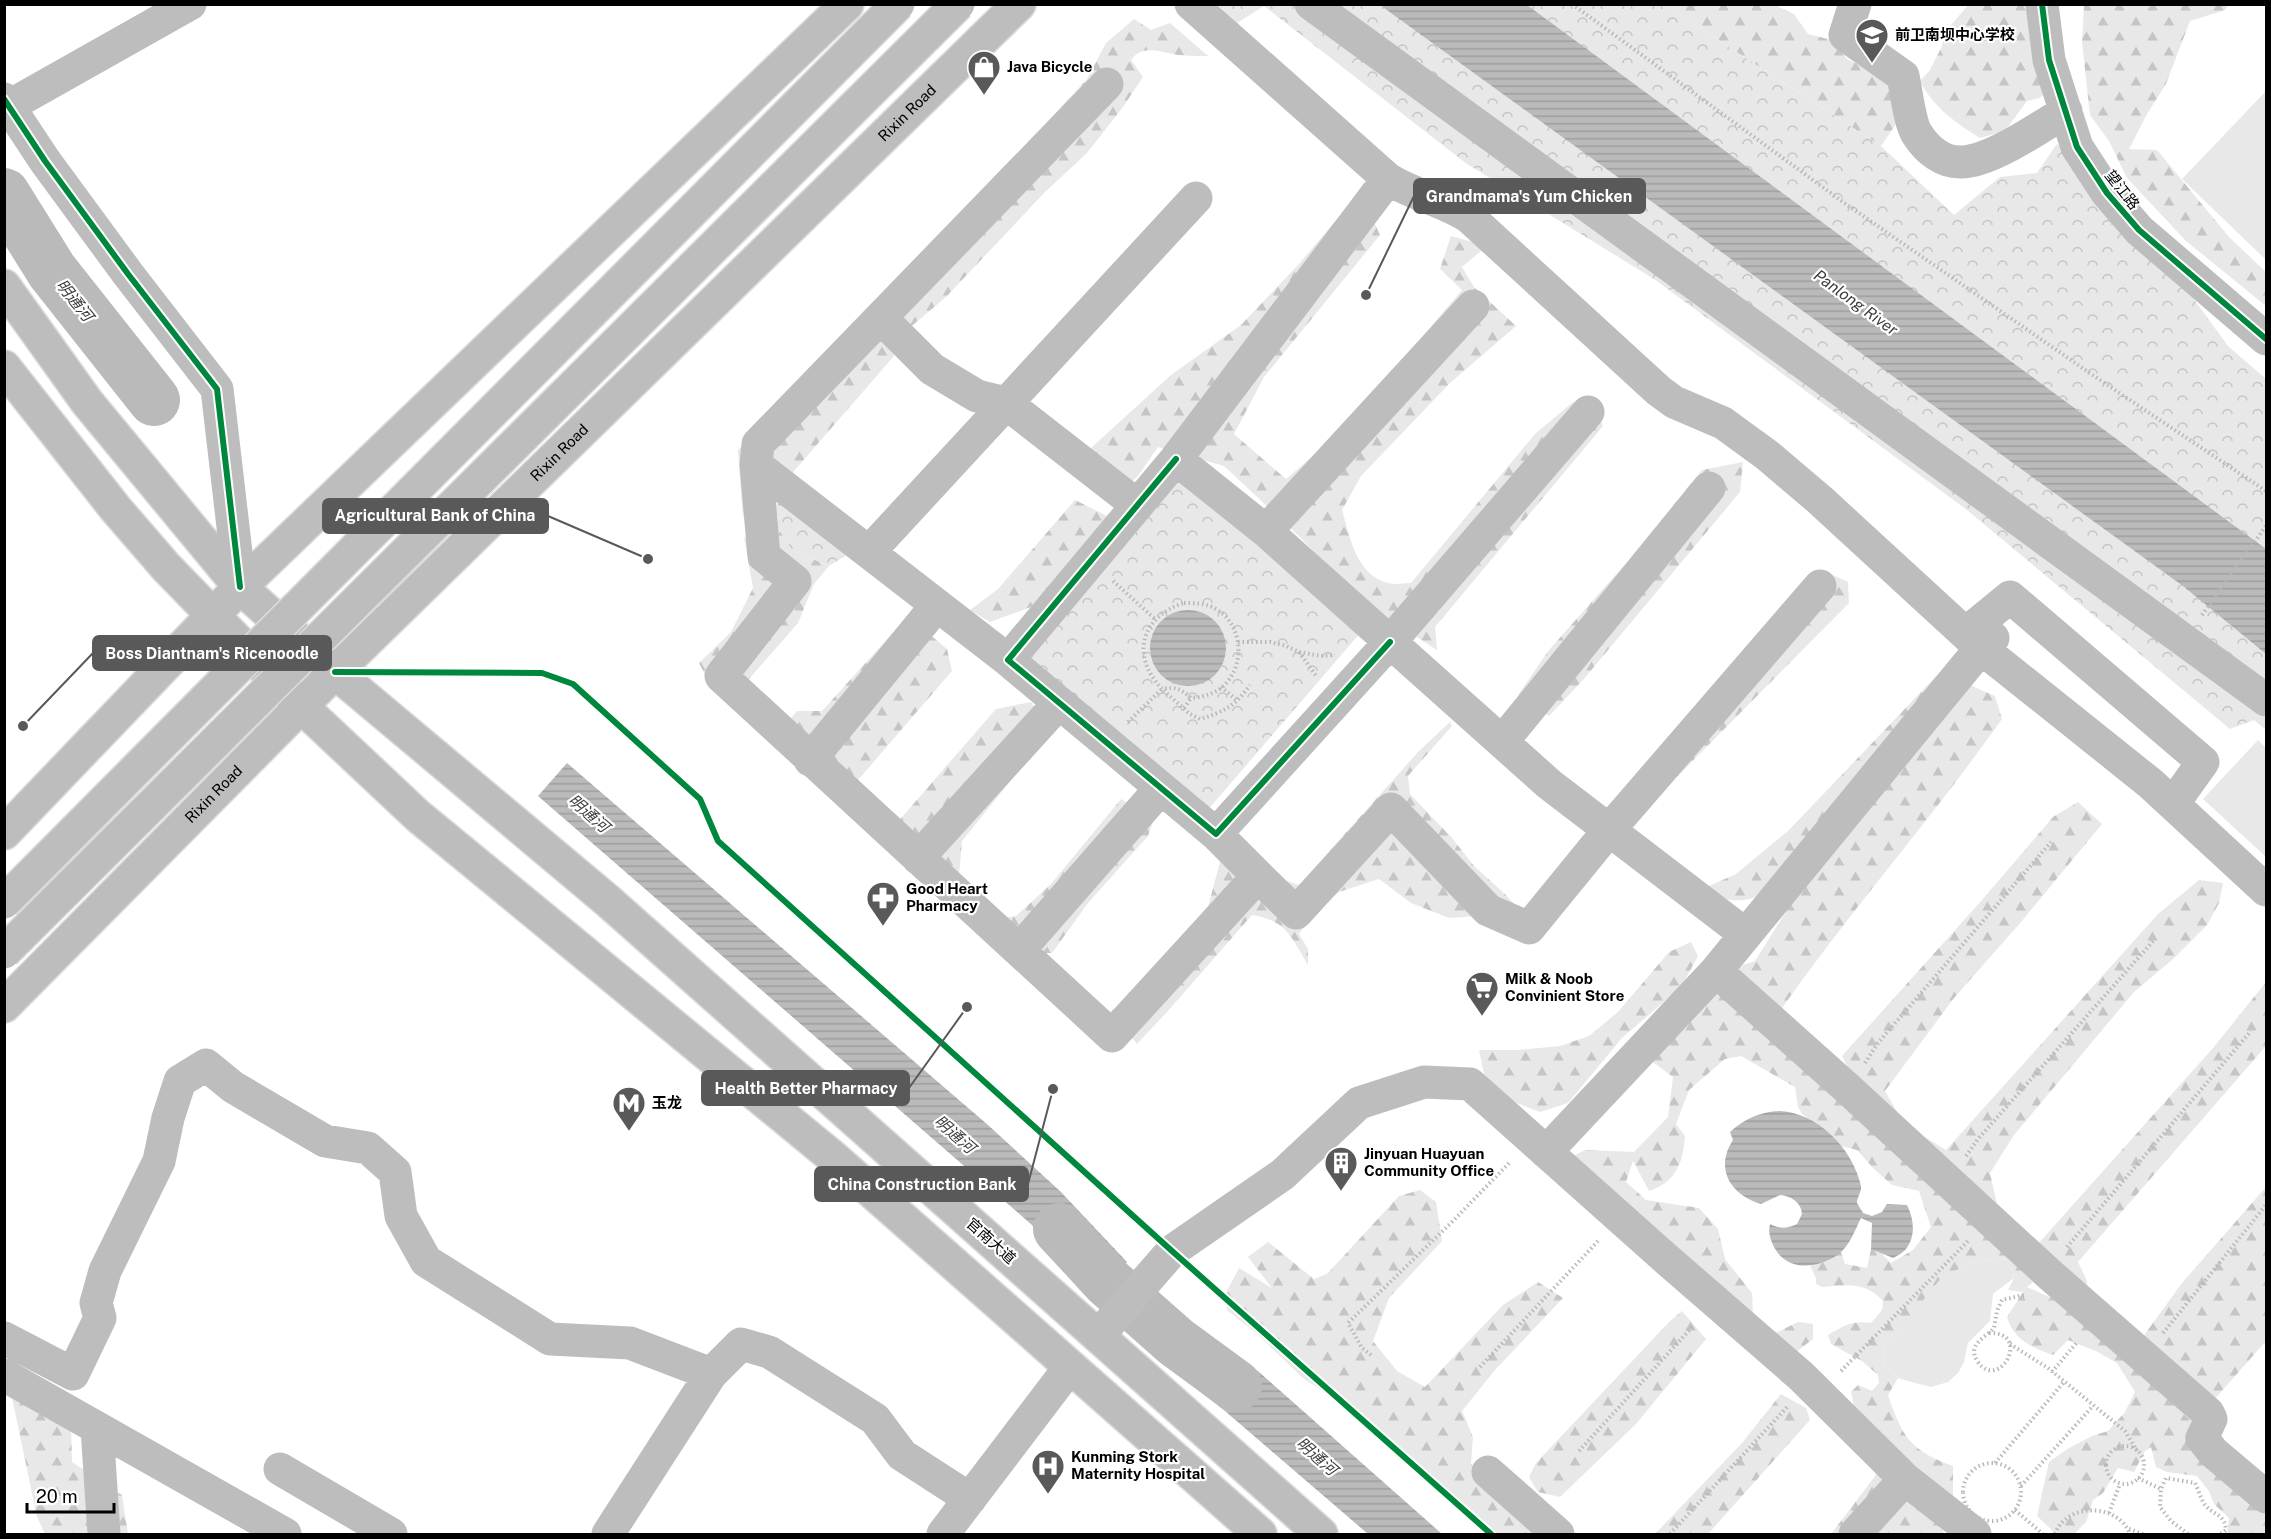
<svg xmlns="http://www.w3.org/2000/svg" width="2271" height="1539" font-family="'Public Sans','Noto Sans SC',sans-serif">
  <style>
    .green { fill: #e8e8e8 }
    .forest { fill: url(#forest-firs) }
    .park { fill: url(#park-crowns) }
    .water { fill: url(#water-rules) }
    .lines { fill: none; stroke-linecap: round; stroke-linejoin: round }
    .river { stroke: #bababa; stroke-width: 52 }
    .major-casing { stroke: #dbdbdb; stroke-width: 36 }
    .path { stroke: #b8b8b8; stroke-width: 4; stroke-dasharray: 1.5 3; stroke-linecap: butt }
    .minor { stroke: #bdbdbd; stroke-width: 33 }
    .major { stroke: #bdbdbd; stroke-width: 33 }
    .major-bridge-casing { stroke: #dbdbdb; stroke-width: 36; stroke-linecap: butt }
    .major-bridge { stroke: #bdbdbd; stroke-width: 33 }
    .cycleway-casing { stroke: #fff; stroke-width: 10 }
    .cycleway { stroke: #00873e; stroke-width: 6 }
    .labels { text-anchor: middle; stroke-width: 4.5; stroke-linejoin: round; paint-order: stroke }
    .poi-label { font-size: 15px; font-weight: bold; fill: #000; stroke: #fff; text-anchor: start }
    .street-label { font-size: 15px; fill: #000; stroke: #fff }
    .water-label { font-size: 16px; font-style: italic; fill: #3e3e3e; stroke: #fff }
    .leader { fill: none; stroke: #595959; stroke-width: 2 }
    .callout-dot { fill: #595959; stroke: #fff; stroke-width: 2 }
    .callout { fill: #595959; stroke: #595959; stroke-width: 2 }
    .callout-label { font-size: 16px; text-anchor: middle; font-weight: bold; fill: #fff }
  </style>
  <defs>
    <pattern id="forest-firs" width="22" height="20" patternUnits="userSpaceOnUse" patternTransform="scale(1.5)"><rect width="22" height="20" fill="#e8e8e8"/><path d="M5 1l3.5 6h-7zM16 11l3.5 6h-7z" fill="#c5c5c5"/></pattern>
    <pattern id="park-crowns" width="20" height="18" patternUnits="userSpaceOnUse" patternTransform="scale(1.5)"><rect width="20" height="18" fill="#e8e8e8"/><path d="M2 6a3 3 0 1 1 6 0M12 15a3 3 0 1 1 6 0" fill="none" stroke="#c5c5c5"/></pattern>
    <pattern id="water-rules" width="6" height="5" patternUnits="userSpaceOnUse" patternTransform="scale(1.5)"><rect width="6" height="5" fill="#bababa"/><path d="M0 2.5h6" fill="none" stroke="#9e9e9e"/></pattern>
  </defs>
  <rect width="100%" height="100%" fill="#fff"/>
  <path class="green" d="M 2266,91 L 2266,260 L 2182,179 Z
    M 2258,740 L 2266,748 L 2266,857 L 2203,799 Z
    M 1996,1259 L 2011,1260 L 2014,1278 L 1993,1294 L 1990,1321 L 1968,1343 L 1964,1362 L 1958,1373 L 1948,1382 L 1931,1387 L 1915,1383 L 1898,1378 L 1883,1364 L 1885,1343 L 1899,1330 L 1941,1277 L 1973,1262 Z"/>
  <path class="forest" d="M 1969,4 L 2043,5 L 2065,80 L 2039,98 L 2027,101 L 2005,131 L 1980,138 C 1956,123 1933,107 1920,81 L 1930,70 L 1942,46 L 1945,32 Z
    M 1664,5 L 1775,5 L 1794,14 L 1808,34 L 1832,40 L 1847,59 L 1870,70 L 1897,93 L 1898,121 L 1881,146 Z
    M 2084,5 L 2229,5 L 2225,10 L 2190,21 L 2166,84 L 2147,114 L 2129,149 L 2157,150 L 2229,237 L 2266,272 L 2266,306 L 2186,241 L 2127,178 L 2109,141 L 2090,115 L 2082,42 Z
    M 1134,19 L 1151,30 L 1170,23 L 1208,56 C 1199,56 1189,56 1179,55 C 1162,53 1143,43 1131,60 L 1143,77 L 1123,107 L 1087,153 L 1045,192 L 946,297 L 894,341 L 894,356 L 794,471 L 792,476 L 829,512 L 842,538 L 794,502 L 775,523 L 792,550 L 829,566 L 814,584 L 798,623 L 742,687 L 786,724 L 797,711 L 822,711 L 908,616 L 947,649 L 952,671 L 852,787 L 896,824 L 996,709 L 1031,702 L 1049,733 L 962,841 L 959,876 L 992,905 L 997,919 L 1016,916 L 1051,884 L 1121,799 L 1154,819 L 1148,836 L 1088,903 L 1052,953 L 1041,953 L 994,935 L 953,901 L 929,864 L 848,790 L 842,768 L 773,739 L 712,688 L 699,663 L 731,632 L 753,588 L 744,537 L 752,541 L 758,572 L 777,582 L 768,598 L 717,666 L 739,674 L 786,609 L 801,575 C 768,542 771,524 764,481 L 748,479 L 743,519 L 738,450 L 973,202 L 1087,79 L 1106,43 Z
    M 1337,219 L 1374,222 L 1380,235 L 1264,377 L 1234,434 L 1286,479 C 1352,426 1406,355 1462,290 L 1440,269 L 1451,236 L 1487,246 L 1462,267 L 1474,287 L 1516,326 L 1450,383 L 1361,476 L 1342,510 C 1350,537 1356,575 1388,583 C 1395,585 1404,583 1411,583 L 1535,434 L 1573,402 L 1593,402 L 1603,426 L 1435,627 L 1437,650 L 1362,602 L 1301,538 L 1224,466 L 1158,447 L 1138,476 L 1125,488 L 1080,458 L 1171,375 L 1241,325 L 1298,265 Z
    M 1743,462 L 1740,492 L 1583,680 L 1549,716 L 1518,695 L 1549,650 L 1627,562 L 1702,470 Z
    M 1075,500 L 1109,517 L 1042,603 L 990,622 L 970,610 L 998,589 Z
    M 1822,570 L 1848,582 L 1849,603 L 1666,788 Z
    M 1940,672 L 1995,696 L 2002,719 C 1932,818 1852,909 1782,1008 L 1862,1096 L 1842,1056 L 1982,900 L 2053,817 L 2078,802 L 2102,824 L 2021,922 L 1954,998 L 1885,1091 L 1904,1124 L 1946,1150 L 2158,914 L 2199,880 L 2223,883 L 2219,903 L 2207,925 L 2172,960 L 2134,992 L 2014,1135 L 1990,1173 L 1999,1213 L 2038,1278 L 2027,1287 L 2074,1308 L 2137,1345 L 2182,1283 L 2266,1187 L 2266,1341 L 2213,1401 L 2168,1399 L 2191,1421 L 2200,1442 L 2266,1489 L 2266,1534 L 2227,1534 L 2229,1518 L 2214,1504 L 2209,1491 L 2197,1476 L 2167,1472 L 2156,1467 L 2151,1447 L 2145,1451 L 2134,1472 L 2118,1468 L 2103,1493 L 2093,1500 L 2086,1522 L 2074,1534 L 2056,1534 L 2037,1516 L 2049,1462 L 2069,1448 L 2092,1436 L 2108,1431 L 2125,1412 L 2135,1392 L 2117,1363 L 2096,1351 L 2068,1340 L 2053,1355 C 2032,1348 2013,1339 2007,1317 L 2023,1292 L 2008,1290 L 2014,1278 L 2011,1260 L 1996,1259 L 1973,1262 L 1942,1277 L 1899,1330 L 1885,1343 L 1883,1364 L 1898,1378 L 1888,1395 C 1902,1437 1911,1451 1953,1466 L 1953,1497 L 1938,1512 L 1944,1534 L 1831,1534 L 1876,1475 C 1869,1447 1856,1421 1851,1392 L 1858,1385 L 1872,1391 L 1879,1383 L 1878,1375 L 1862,1361 L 1831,1344 L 1828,1335 C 1843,1326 1852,1320 1871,1323 L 1882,1310 L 1883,1301 C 1865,1281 1847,1285 1822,1287 L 1816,1284 L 1816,1278 L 1810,1266 L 1827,1261 L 1841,1252 L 1845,1264 L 1867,1268 L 1871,1249 L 1880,1252 L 1891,1263 L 1913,1250 L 1931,1227 L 1919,1191 L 1892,1185 L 1874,1169 L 1857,1150 L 1841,1146 L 1826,1131 L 1802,1114 L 1798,1107 L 1795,1087 L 1741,1056 L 1725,1059 L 1689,1090 L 1676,1124 L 1685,1136 C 1683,1163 1676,1182 1649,1191 L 1633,1161 L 1626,1182 L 1646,1200 L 1699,1208 L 1718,1229 L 1725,1259 L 1752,1293 L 1753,1316 L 1769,1336 L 1798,1322 L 1813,1324 L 1813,1339 L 1777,1367 L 1570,1157 L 1586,1150 L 1634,1152 L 1668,1117 L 1673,1077 L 1650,1060 L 1743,965 L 1755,961 L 1789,907 L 1760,894 C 1744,905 1724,899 1707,895 L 1709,886 L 1736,874 L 1788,831 Z
    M 1450,722 L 1452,726 L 1408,776 L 1410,794 L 1452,838 L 1474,866 L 1505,894 L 1522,913 L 1449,918 L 1411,903 L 1379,879 L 1339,892 L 1310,917 L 1299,934 L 1308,949 L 1308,965 C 1292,938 1286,920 1252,915 L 1167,1012 L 1137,1044 L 1111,1012 L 1208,907 L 1220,862 L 1232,831 L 1281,879 L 1299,885 L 1419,751 Z
    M 1691,942 L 1698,956 L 1681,987 L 1622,1038 L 1568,1103 L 1540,1112 L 1488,1092 L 1479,1050 L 1518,1050 L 1560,1046 L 1589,1036 L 1618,1012 L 1669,952 Z
    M 2266,982 L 2266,1046 L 2078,1262 L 2087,1281 L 2088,1295 L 2037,1245 L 2213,1048 Z
    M 1420,1190 L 1436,1202 L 1442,1241 L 1389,1298 L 1373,1341 L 1397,1371 L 1425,1387 L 1503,1305 L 1538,1282 L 1563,1298 L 1495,1370 L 1462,1411 L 1473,1437 L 1471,1464 L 1552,1534 L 1497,1534 L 1374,1426 L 1303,1378 L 1257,1334 L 1227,1310 L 1226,1293 L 1239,1268 L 1272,1288 L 1248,1257 L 1268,1242 L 1314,1279 L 1327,1274 L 1399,1196 Z
    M 1682,1311 L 1706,1339 L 1636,1424 L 1560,1497 L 1538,1492 L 1529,1477 L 1536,1463 L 1670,1321 Z
    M 10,1388 L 71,1423 L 72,1462 L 122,1495 L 128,1534 L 45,1534 L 37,1517 Z
    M 1781,1394 L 1806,1408 L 1810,1420 L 1708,1534 L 1655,1534 L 1742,1443 Z"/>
  <path class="park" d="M 1218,5 L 1664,5 L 1881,146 L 1954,215 L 2000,177 L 2037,173 L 2057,144 L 2107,180 L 2228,346 L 2266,379 L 2266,730 L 2254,720 L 2230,729 L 1967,510 L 1654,279 L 1467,164 L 1264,6 L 1237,23 Z
    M 1176,472 L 1361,632 L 1200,819 L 1015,659 Z
    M 794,502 L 847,555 L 829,566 L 792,550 L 775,523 Z"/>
  <path class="water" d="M 1380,5 L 1527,5 L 2266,549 L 2266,654 L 2183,586 Z
    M1150 648a38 38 0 1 1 76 0a38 38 0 1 1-76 0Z
    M 567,763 L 988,1125 L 1061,1192 L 1127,1262 L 1094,1298 L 1032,1225 L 538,796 Z
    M 1780,1111 C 1818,1113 1853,1149 1861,1186 C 1862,1191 1857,1197 1857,1203 L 1863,1213 L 1872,1216 L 1882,1212 L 1887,1204 L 1907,1205 C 1914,1219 1916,1236 1906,1249 C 1903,1253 1897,1256 1893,1258 L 1871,1249 L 1872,1223 L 1861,1218 C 1855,1230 1850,1245 1839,1254 C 1818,1269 1787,1272 1774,1247 C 1770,1239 1768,1232 1770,1224 C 1780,1229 1786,1229 1797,1224 L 1802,1214 C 1801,1202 1791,1196 1780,1195 L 1761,1204 C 1731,1195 1714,1169 1733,1140 L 1730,1132 C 1746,1118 1759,1112 1780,1111 Z
    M 1194,1324 L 1259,1372 L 1442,1534 L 1368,1534 L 1225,1411 L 1161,1361 Z"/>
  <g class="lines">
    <path class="river" d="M 4,194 L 52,271 L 154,400
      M 1059,1229 L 1108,1282 L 1176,1342 L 1236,1386"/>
    <g class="major-casing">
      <g id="major">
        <path d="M 4,286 L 87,402 L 240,587 L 335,672 L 608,901 L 1321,1534"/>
        <path d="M 4,367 L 115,508 L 166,567 L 302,707 L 418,816 L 835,1159 L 1260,1534"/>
        <path d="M 4,833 L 240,587 L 847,4"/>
        <path id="s1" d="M 4,1006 L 335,672 L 1019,4"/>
      </g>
    </g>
    <path class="path" d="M 1572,4 L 1843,202 L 2094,376 L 2266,491
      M 1113,581 L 1155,619
      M 1184,603 C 1195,603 1206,603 1216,609 C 1244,625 1246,668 1221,688 C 1212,695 1201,697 1191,698 C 1181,689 1175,686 1162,689 C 1130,655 1141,617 1184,603 Z
      M 2202,615 L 2266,526
      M 1238,642 L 1270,642 L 1286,646 L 1299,652 L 1321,656 L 1335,655
      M 1299,652 L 1317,677
      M 1221,687 L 1238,701
      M 1184,708 L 1191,698
      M 1128,722 L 1162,689 L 1190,714 L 1200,719 C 1224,712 1235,706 1250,685
      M 1865,1063 L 1878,1043 L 2051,842
      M 1966,1156 L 1978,1139 L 2155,939
      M 2067,1247 L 2251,1031
      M 1989,1333 C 2033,1332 1999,1392 1978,1362 C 1966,1345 1985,1338 1994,1328 L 1997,1311 L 2002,1300 L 2024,1295
      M 2163,1333 L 2266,1205
      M 2010,1344 L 2048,1368 L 2125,1431 L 2137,1451
      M 1371,1355 L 1362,1348 L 1348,1323 L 1453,1221 L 1510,1162
      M 1480,1367 L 1599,1240
      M 1841,1371 L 1968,1241
      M 2052,1372 L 2078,1341
      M2106 1465a19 19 0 1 1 38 0a19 19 0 1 1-38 0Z
      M 1579,1451 L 1694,1325
      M1963 1492a29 29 0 1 1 58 0a29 29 0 1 1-58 0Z
      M 1995,1463 L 2064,1382
      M 2138,1478 L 2161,1489
      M 2021,1486 L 2092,1407
      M 2015,1510 L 2043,1534
      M 2109,1513 L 2120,1484
      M 2129,1529 L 2143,1534
      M 1670,1534 L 1788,1406
      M 2055,1534 C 2067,1502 2118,1503 2130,1534
      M 2188,1534 L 2171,1521 L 2160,1507 L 2161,1489 L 2166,1478 L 2195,1483 C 2198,1489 2201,1499 2205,1505 C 2213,1515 2225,1514 2226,1530 L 2220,1534"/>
    <path class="minor" d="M 1191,4 L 1388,179 C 1414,195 1444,201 1469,217 L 1659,391 L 1674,402 L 1723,423 L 1767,455 L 1820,500 L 1981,648 L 2150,783 L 2266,890
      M 1311,4 L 2266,700
      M 1855,4 L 1845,35 L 1903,76 C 1906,90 1910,124 1917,134 C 1927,150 1943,163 1962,162 C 1991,161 2041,127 2066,111
      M 2042,4 L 2049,60 L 2077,147 L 2107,193 L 2139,230 L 2266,339
      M 4,99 L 45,161 L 128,274 L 217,389 L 240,587
      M 9,106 L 190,4
      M 1388,179 L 1176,459 L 1266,531 L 1549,784 L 1745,934
      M 881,318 L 932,369 L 977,396 L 1006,403 L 1137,505
      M 1176,459 L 1008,660 L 1216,834 L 1390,642 L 1588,412
      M 756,465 L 764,556 L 795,581 L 721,676 L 1112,1036 L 1258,876 L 1216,834
      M 1266,531 L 1473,306
      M 869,552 L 1196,198
      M 1008,660 L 756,465 L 758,444 L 1107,84
      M 1502,742 L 1709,488
      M 810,760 L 937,605
      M 918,858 L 1059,703
      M 1258,876 L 1296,913 L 1391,809 L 1488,910 L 1529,928 L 1609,830 L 1820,586
      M 1019,950 L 1161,788
      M 1716,971 L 1847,1088 L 2048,1273 L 2208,1413 L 2211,1419 L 2202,1438 L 2213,1452 L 2266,1497
      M 1546,1152 L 1716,971 L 1981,648 L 1993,638 L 1977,624 L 2010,597 L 2203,762 L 2173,804
      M 1098,1336 L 1172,1251 L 1282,1175 L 1359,1103 L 1424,1082 L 1470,1084 L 1664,1257 L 1801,1376 L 1905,1479 L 1975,1534
      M 4,1338 L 73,1374 L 100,1318 L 96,1303 L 105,1271 L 159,1161 L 168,1118 L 180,1081 L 206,1065 L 233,1087 L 325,1141 L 368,1148 L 395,1172 L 401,1216 L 426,1261 L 550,1339 L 630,1343 L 711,1374 L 741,1344 L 769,1352 L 875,1419 L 902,1455 L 970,1499
      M 4,1375 L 285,1534
      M 97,1428 L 104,1534
      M 280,1469 L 391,1534
      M 1488,1472 L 1558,1534
      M 608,1534 L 711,1374
      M 943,1534 L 1070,1367
      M 1855,1534 L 1905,1479"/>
    <use href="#major" class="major"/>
    <g class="major-bridge-casing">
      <path id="major-bridge" d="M 4,902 L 898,4
        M 4,952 L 958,4"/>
    </g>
    <use href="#major-bridge" class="major-bridge"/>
    <g class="cycleway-casing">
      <path id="cycleway" d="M 2042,4 L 2049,60 L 2077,147 L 2107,193 L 2139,230 L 2266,339
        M 4,99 L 45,161 L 128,274 L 217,389 L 240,587
        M 1176,459 L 1008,660 L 1216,834 L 1390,642
        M 335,672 L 542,673 L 573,684 L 700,799 L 718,841 L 1172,1251 L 1491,1534"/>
    </g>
    <use href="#cycleway" class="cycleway"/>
  </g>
  <defs>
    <g id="school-pin" transform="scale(1.725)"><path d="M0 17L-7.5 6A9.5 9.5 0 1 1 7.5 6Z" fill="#595959" stroke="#fff"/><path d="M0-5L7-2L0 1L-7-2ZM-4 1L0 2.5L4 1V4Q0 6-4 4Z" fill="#fff"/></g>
    <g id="shop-pin" transform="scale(1.725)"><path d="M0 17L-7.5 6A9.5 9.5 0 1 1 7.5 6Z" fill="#595959" stroke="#fff"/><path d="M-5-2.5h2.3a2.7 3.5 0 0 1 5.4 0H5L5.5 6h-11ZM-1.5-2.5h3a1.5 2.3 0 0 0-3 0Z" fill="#fff"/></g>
    <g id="pharmacy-pin" transform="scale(1.725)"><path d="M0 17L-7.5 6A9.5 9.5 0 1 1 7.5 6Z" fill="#595959" stroke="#fff"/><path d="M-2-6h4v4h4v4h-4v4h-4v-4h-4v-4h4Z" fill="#fff"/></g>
    <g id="supermarket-pin" transform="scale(1.725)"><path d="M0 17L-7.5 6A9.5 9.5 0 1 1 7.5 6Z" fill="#595959" stroke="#fff"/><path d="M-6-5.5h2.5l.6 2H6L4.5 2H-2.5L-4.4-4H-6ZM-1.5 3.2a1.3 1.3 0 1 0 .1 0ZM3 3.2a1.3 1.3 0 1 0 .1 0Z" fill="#fff"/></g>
    <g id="metro-pin" transform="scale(1.725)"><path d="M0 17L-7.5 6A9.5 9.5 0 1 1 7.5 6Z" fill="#595959" stroke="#fff"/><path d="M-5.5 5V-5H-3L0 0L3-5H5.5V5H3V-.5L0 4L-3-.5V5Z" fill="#fff"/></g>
    <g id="building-pin" transform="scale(1.725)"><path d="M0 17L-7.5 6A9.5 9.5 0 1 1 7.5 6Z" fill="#595959" stroke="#fff"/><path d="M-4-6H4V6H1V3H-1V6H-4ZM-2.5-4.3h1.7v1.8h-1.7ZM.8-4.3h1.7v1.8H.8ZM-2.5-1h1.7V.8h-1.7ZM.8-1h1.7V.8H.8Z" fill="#fff"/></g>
    <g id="hospital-pin" transform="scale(1.725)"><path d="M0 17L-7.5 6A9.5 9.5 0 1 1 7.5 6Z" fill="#595959" stroke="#fff"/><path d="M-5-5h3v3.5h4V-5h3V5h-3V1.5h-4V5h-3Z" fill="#fff"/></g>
  </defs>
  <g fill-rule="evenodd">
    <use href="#school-pin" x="1872" y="35"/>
    <use href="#shop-pin" x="984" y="67"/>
    <use href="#pharmacy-pin" x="883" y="898"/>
    <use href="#supermarket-pin" x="1482" y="988"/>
    <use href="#metro-pin" x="629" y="1103"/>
    <use href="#building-pin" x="1341" y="1163"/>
    <use href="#hospital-pin" x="1048" y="1466"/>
  </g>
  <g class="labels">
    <g class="poi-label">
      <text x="1895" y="40">前卫南坝中心学校</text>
      <text x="1007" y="72">Java Bicycle</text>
      <text x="906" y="894">Good Heart<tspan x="906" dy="17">Pharmacy</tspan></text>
      <text x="1505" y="984">Milk &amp; Noob<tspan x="1505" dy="17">Convinient Store</tspan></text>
      <text x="652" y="1108">玉龙</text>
      <text x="1364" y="1159">Jinyuan Huayuan<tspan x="1364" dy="17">Community Office</tspan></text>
      <text x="1071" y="1462">Kunming Stork<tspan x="1071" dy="17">Maternity Hospital</tspan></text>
    </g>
    <g class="street-label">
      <text dy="5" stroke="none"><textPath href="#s1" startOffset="1270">Rixin Road</textPath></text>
      <text transform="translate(2122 190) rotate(52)" y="5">望江路</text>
      <text dy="5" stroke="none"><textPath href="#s1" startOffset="784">Rixin Road</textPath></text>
      <text dy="5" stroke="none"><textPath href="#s1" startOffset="298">Rixin Road</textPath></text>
      <text transform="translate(991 1241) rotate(42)" y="5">官南大道</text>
    </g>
    <g class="water-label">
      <text transform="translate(75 300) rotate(51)" y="6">明通河</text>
      <text transform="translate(1856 302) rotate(36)" y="6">Panlong River</text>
      <text transform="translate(589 813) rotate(41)" y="6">明通河</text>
      <text transform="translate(955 1134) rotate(41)" y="6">明通河</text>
      <text transform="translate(1317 1456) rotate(41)" y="6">明通河</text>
    </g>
  </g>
  <path class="leader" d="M1366 295L1414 196M648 559L548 516M23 726L93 653M967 1007L909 1088M1053 1089L1028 1184"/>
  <g class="callout-dot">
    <circle cx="1366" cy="295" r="6"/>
    <circle cx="648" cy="559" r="6"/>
    <circle cx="23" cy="726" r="6"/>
    <circle cx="967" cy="1007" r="6"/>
    <circle cx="1053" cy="1089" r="6"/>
  </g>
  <g class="callout">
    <rect x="1414" y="179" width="231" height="34" rx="6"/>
    <rect x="323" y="499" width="225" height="34" rx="6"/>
    <rect x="93" y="636" width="238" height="34" rx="6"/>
    <rect x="702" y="1071" width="207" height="34" rx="6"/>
    <rect x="815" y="1167" width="213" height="34" rx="6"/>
  </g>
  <g class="callout-label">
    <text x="1529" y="202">Grandmama's Yum Chicken</text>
    <text x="435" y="521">Agricultural Bank of China</text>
    <text x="212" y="659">Boss Diantnam's Ricenoodle</text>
    <text x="806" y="1094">Health Better Pharmacy</text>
    <text x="922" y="1190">China Construction Bank</text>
  </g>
  <rect width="2271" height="1539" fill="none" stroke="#000000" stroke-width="12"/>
  <path d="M27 1503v9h87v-9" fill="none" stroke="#000000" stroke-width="3"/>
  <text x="36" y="1503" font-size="18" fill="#000000" stroke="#ffffff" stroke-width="4.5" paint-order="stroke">20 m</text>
</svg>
